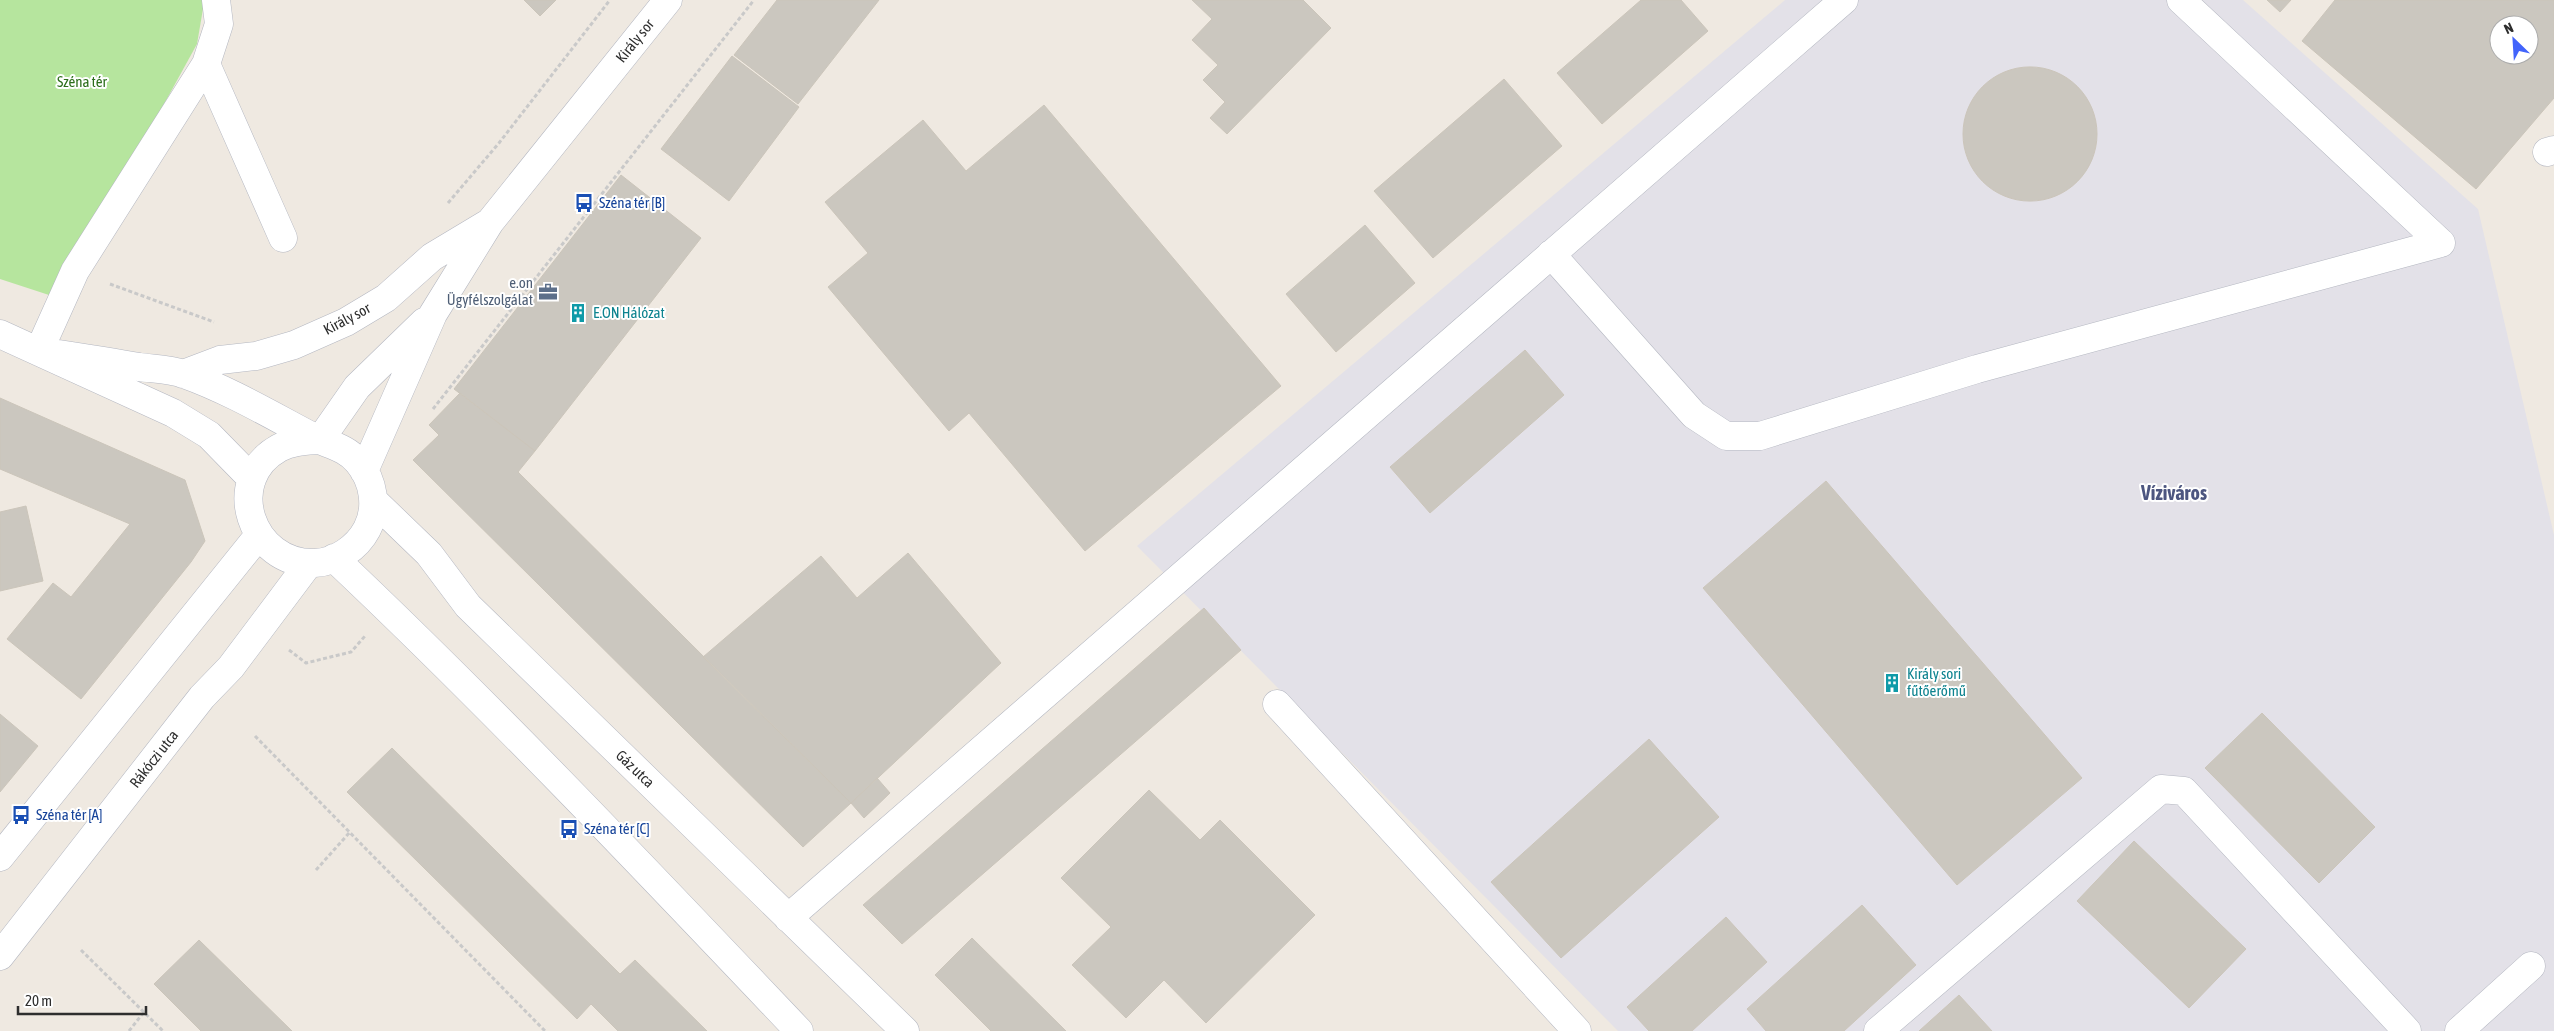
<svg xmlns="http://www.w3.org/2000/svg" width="2554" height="1031" font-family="'Asap Condensed',sans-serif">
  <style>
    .industrial { fill: #e3e1e8 }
    .green { fill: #b6e59e }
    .building { fill: #cbc7bf; stroke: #cbc5ba; fill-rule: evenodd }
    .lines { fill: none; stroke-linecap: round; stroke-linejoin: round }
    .minor-casing { stroke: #b4b7c1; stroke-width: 29 }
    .path { stroke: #c9c9c9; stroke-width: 3; stroke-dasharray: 4 2.5; stroke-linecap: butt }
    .minor { stroke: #fff; stroke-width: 28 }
    .labels { text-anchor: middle; stroke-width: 4; stroke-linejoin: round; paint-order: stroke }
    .street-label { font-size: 15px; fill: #2e2e2e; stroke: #fff }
    .park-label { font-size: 15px; fill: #2c6e1b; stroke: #fff }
    .transit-label { font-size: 15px; fill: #164399; stroke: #fff; text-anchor: start }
    .service-label { font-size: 15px; fill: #4e5e75; stroke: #fff; text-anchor: end }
    .culture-label { font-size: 15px; fill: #0d838f; stroke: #fff; text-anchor: start }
    .district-label { font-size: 20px; font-weight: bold; fill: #4d5680; stroke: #fff }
  </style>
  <rect width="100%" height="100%" fill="#efe9e1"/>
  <path class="industrial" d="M 1785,0 L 2243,0 L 2478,209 L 2554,535 L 2554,1031 L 1618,1031 L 1137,546 Z"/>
  <path class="green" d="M 0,0 L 202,0 L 204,3 L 197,44 L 96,228 L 49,295 L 0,279 Z"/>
  <path class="building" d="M 524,0 L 556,0 L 540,16 Z
    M 777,0 L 879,0 L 798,104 L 734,55 Z
    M 1192,0 L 1303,0 L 1331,28 L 1227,134 L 1210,118 L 1225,102 L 1203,80 L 1218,65 L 1192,40 L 1212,19 Z
    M 1641,0 L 1681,0 L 1708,31 L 1602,124 L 1557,73 Z
    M 2267,0 L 2291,0 L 2280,12 Z
    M 2335,0 L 2554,0 L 2554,98 L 2476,189 L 2302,41 ZM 2499,25 L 2529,25 L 2529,55 L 2499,55 Z
    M 732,56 L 799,107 L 729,201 L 661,149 Z
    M1963 134a67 67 0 1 1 134 0a67 67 0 1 1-134 0Z
    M 1504,79 L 1562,146 L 1433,258 L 1374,191 Z
    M 1044,105 L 1281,386 L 1085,551 L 969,413 L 949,431 L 828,287 L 868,253 L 825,202 L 923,120 L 966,171 Z
    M 621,175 L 701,238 L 535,451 L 454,389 Z
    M 1365,225 L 1415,283 L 1336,352 L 1286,294 Z
    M 1525,350 L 1564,395 L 1430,513 L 1390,467 Z
    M 460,393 L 535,451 L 518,472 L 851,803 L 803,847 L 413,460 L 439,435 L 429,425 Z
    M 0,398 L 185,480 L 205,541 L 191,562 L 81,699 L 7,639 L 53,583 L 71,597 L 130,524 L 0,469 Z
    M 1826,481 L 2082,778 L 1957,885 L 1703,588 Z
    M 26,506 L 43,581 L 0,591 L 0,512 Z
    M 908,553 L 1001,663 L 851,803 L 703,657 L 821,556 L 857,598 Z
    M 1204,608 L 1241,650 L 902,944 L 863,905 Z
    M 2262,713 L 2375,827 L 2319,883 L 2205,768 Z
    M 0,714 L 38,746 L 0,792 Z
    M 1649,739 L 1719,817 L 1561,958 L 1491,882 Z
    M 392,748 L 620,974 L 635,960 L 707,1031 L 618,1031 L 591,1004 L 577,1019 L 347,792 Z
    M 877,778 L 890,793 L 864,818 L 851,803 Z
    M 1149,790 L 1200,840 L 1220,820 L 1315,915 L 1206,1023 L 1164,980 L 1126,1018 L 1072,965 L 1111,927 L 1061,878 Z
    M 2134,841 L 2246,949 L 2189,1008 L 2077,901 Z
    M 1862,905 L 1916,965 L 1844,1031 L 1766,1031 L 1747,1009 Z
    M 1726,917 L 1767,962 L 1692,1031 L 1649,1031 L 1627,1007 Z
    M 972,938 L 1066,1031 L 991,1031 L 935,975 Z
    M 199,940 L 292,1031 L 201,1031 L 154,984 Z
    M 1959,995 L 1992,1031 L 1919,1031 Z"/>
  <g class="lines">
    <g class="minor-casing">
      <path id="minor" d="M 2181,0 L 2441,243
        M 206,64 L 283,238
        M 2547,152 L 2554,150
        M 1551,254 L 1694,415 L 1726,436 L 1760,436 L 1977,369 L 2441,243
        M 0,334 L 173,413 L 209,435 L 252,479
        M 39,351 C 72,356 106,361 139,367 C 154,369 170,369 184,374 C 229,390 271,415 313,437 C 329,445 346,447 358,462 C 374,481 378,508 367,529 C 357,548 336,562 315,563 C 251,565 222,480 279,448 C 292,441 306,441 320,440
        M 39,351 L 75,271 L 206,64 L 219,24 L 216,0
        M 183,374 L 220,360 L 256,356 L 294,345 L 346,322 L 386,298 L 432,257 L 487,224
        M 320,440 L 357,387 L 424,322
        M 364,471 L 433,314 L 490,222 L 668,0
        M 374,501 L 429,554 L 468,606 L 905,1031
        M 334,558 C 495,710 647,871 799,1031
        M 1277,704 L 1577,1031
        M 0,857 L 259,535
        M 788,918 L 1844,0
        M 0,956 L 202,697 L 231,667 L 309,563
        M 1878,1031 L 2161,789 L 2184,791 L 2407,1031
        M 2459,1031 L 2531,966"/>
    </g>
    <path class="path" d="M 448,203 L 499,143 L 610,0
      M 110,284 L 214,322
      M 433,409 L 754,0
      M 289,650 L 306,663 L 351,652 L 365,636
      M 255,736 L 545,1031
      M 316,870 L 350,832
      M 81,950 L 163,1031
      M 129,1031 L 144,1012"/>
    <use href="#minor" class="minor"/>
  </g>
  <defs>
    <g id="bus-bare" transform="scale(1.5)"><path d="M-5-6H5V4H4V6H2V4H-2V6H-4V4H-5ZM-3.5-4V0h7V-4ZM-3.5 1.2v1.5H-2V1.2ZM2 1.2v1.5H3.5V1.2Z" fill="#1a4fb4" stroke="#fff" stroke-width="2.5" paint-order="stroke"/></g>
    <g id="office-bare" transform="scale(1.5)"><path d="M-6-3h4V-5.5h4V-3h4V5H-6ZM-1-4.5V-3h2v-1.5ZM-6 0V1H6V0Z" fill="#5c6f8a" stroke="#fff" stroke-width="2.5" paint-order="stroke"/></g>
    <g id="building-bare" transform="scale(1.5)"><path d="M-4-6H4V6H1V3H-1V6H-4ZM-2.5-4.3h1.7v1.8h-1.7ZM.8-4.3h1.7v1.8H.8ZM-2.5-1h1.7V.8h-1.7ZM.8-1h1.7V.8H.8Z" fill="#0f9aa8" stroke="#fff" stroke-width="2.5" paint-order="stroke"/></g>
  </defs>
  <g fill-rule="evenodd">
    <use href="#bus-bare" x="584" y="203"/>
    <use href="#office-bare" x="548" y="292"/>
    <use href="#building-bare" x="578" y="313"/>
    <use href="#building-bare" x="1892" y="683"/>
    <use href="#bus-bare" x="21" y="815"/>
    <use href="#bus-bare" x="569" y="829"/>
  </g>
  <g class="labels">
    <g class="street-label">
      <text transform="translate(635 41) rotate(-51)" y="5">Király sor</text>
      <text transform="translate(347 319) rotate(-28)" y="5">Király sor</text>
      <text transform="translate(154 759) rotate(-52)" y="5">Rákóczi utca</text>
      <text transform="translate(635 769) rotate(44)" y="5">Gáz utca</text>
    </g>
    <g class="park-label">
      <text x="82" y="87">Széna tér</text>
    </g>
    <g class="transit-label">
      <text x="599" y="208">Széna tér [B]</text>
      <text x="36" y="820">Széna tér [A]</text>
      <text x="584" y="834">Széna tér [C]</text>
    </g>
    <g class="service-label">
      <text x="533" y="288">e.on<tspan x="533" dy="17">Ügyfélszolgálat</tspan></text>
    </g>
    <g class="culture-label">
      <text x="593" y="318">E.ON Hálózat</text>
      <text x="1907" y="679">Király sori<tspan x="1907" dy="17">fűtőerőmű</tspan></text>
    </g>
    <g class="district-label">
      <text x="2174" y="500">Víziváros</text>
    </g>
  </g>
  <g transform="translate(2514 40) rotate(335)"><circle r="24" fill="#ffffff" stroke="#ababab"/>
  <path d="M0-4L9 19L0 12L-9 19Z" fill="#4264fb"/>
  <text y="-8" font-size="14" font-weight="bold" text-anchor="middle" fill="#2e2e2e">N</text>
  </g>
  <path d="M18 1006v8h128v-8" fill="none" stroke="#2e2e2e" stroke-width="2.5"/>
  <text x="25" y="1006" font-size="15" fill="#2e2e2e" stroke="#ffffff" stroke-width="4" paint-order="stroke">20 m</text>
</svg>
